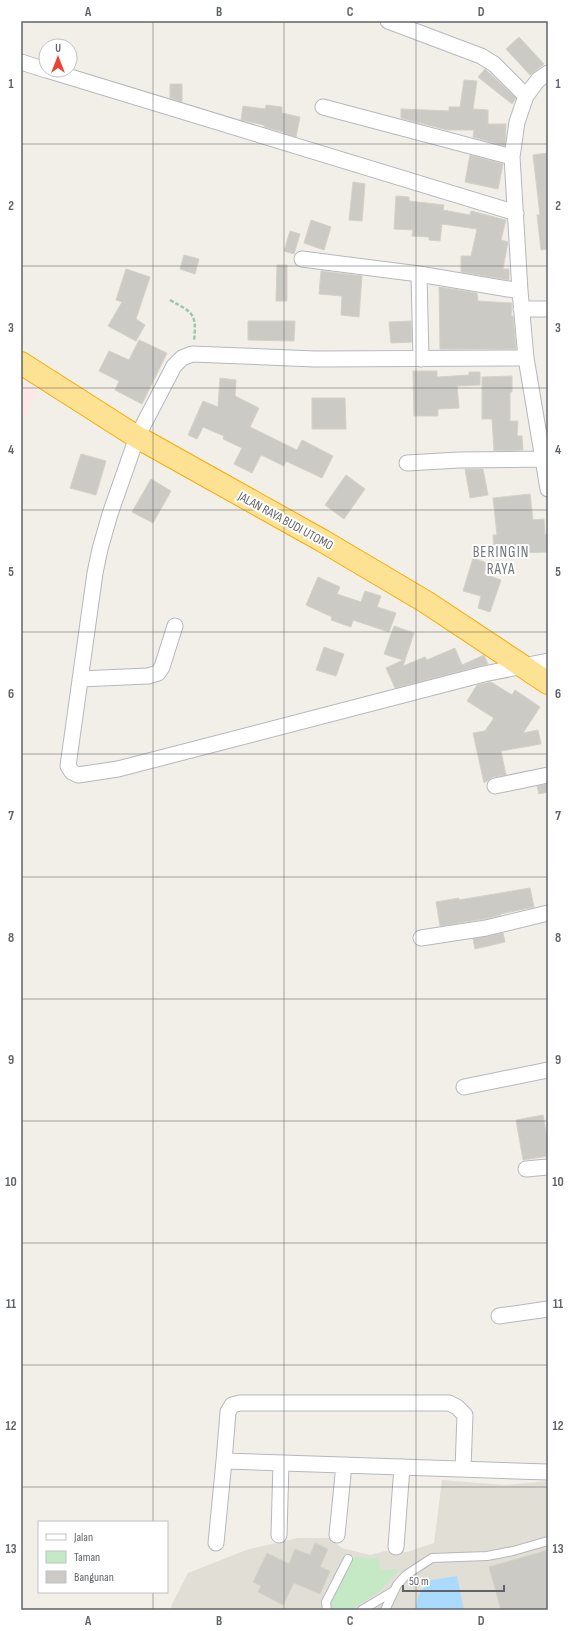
<svg xmlns="http://www.w3.org/2000/svg" width="569" height="1631" font-family="'Sofia Sans Condensed',sans-serif">
  <style>
    .education { fill: #e1ded6 }
    .medical { fill: #fce8e6 }
    .green { fill: #c5e8c5 }
    .water { fill: #aadaff }
    .building { fill: #cccac5; stroke: #d6d1c6 }
    .lines { fill: none; stroke-linecap: round; stroke-linejoin: round }
    .lane-casing { stroke: #b5b8bc; stroke-width: 10 }
    .street-casing { stroke: #b5b8bc; stroke-width: 17 }
    .highway-casing { stroke: #f9ab00; stroke-width: 24 }
    .path { stroke: #9cc7a9; stroke-width: 2.5; stroke-dasharray: 4 2; stroke-linecap: butt }
    .lane { stroke: #fff; stroke-width: 8 }
    .street { stroke: #fff; stroke-width: 15 }
    .highway { stroke: #fde293; stroke-width: 22 }
    .grid { fill: none; stroke: #5f6368; stroke-width: 1; stroke-opacity: 0.55 }
    .labels { text-anchor: middle; stroke-width: 4; stroke-linejoin: round; paint-order: stroke }
    .street-label { font-size: 13px; fill: #5f6368; stroke: #fff }
    .quarter-label { font-size: 15px; letter-spacing: 1px; fill: #70757a; stroke: #fff }
    .neatline { fill: none; stroke: #5f6368; stroke-width: 1.5 }
    .grid-label { font-size: 13px; text-anchor: middle; font-weight: bold; fill: #5f6368 }
  </style>
  <rect width="100%" height="100%" fill="#f1efe8"/>
  <path class="education" d="M 442,1480 L 504,1485 L 548,1481 L 548,1610 L 171,1610 L 171,1606 L 188,1573 L 249,1549 L 298,1538 L 329,1538 L 342,1548 L 370,1555 L 385,1551 L 407,1552 L 434,1543 Z"/>
  <path class="medical" d="M 21,382 L 39,392 L 21,424 Z"/>
  <path class="green" d="M 356,1557 L 370,1559 L 379,1558 L 379,1566 L 382,1570 L 399,1569 L 380,1591 L 351,1610 L 331,1610 L 330,1604 L 351,1559 Z"/>
  <path class="water" d="M 457,1576 L 464,1610 L 415,1610 L 419,1594 L 431,1580 Z"/>
  <path class="building" d="M 519,37 L 544,64 L 530,75 L 506,49 Z
    M 485,69 L 516,98 L 512,104 L 478,77 Z
    M 464,80 L 477,81 L 473,109 L 488,110 L 488,124 L 506,124 L 505,146 L 473,137 L 474,130 L 447,130 L 401,118 L 401,109 L 449,111 L 449,107 L 460,107 Z
    M 170,84 L 182,84 L 182,102 L 170,98 Z
    M 266,105 L 282,107 L 282,113 L 300,117 L 296,137 L 284,133 L 284,132 L 264,127 L 264,125 L 241,120 L 243,106 L 265,109 Z
    M 548,153 L 548,249 L 541,250 L 537,215 L 540,215 L 533,155 Z
    M 470,155 L 503,164 L 498,189 L 465,182 Z
    M 353,182 L 365,184 L 362,221 L 349,220 Z
    M 396,196 L 409,197 L 409,201 L 444,205 L 443,210 L 470,215 L 471,211 L 506,220 L 501,240 L 508,242 L 503,269 L 509,269 L 509,280 L 461,272 L 461,256 L 471,256 L 477,229 L 442,224 L 440,241 L 429,240 L 429,237 L 412,236 L 413,230 L 394,229 Z
    M 311,220 L 331,227 L 324,250 L 304,243 Z
    M 290,231 L 300,234 L 294,254 L 284,251 Z
    M 184,255 L 199,259 L 195,274 L 180,269 Z
    M 277,265 L 287,265 L 287,301 L 276,301 Z
    M 126,269 L 150,277 L 136,319 L 145,325 L 136,341 L 108,326 L 122,302 L 116,300 Z
    M 321,271 L 362,276 L 359,317 L 341,315 L 342,296 L 319,294 Z
    M 439,287 L 477,293 L 478,301 L 512,303 L 511,316 L 513,316 L 516,349 L 440,349 Z
    M 248,321 L 295,321 L 294,341 L 248,340 Z
    M 411,321 L 412,342 L 391,343 L 389,322 Z
    M 139,340 L 167,353 L 142,404 L 115,390 L 119,381 L 99,371 L 109,351 L 129,360 Z
    M 413,371 L 437,371 L 437,377 L 469,375 L 469,372 L 480,372 L 480,385 L 457,386 L 459,408 L 438,409 L 438,416 L 414,416 Z
    M 512,376 L 512,392 L 510,392 L 510,421 L 518,421 L 517,436 L 522,436 L 523,450 L 494,451 L 492,419 L 482,419 L 482,377 Z
    M 220,378 L 236,380 L 235,396 L 259,408 L 250,427 L 297,450 L 302,440 L 333,456 L 322,478 L 286,461 L 284,466 L 261,455 L 252,473 L 234,464 L 242,448 L 223,439 L 224,436 L 203,427 L 197,439 L 188,435 L 203,401 L 218,407 Z
    M 312,398 L 345,398 L 346,429 L 312,429 Z
    M 81,454 L 106,461 L 96,495 L 70,488 Z
    M 465,469 L 483,469 L 488,495 L 470,498 Z
    M 346,475 L 365,489 L 344,519 L 325,505 Z
    M 151,479 L 171,491 L 153,523 L 132,512 Z
    M 530,494 L 533,520 L 544,519 L 545,535 L 548,534 L 548,552 L 494,554 L 493,535 L 497,535 L 493,498 Z
    M 473,558 L 487,563 L 484,574 L 501,580 L 490,612 L 478,608 L 481,596 L 463,591 Z
    M 318,577 L 340,587 L 337,594 L 361,602 L 365,591 L 381,596 L 377,607 L 396,613 L 389,632 L 353,620 L 351,627 L 331,620 L 332,617 L 306,605 Z
    M 394,626 L 414,633 L 403,666 L 425,657 L 427,660 L 455,648 L 462,665 L 484,655 L 488,664 L 395,688 L 386,668 L 403,660 L 384,654 Z
    M 324,647 L 344,654 L 336,676 L 316,670 Z
    M 491,682 L 512,695 L 515,690 L 540,707 L 523,733 L 538,730 L 541,744 L 501,751 L 506,775 L 493,777 L 484,783 L 473,733 L 485,731 L 494,718 L 467,701 L 477,685 Z
    M 548,784 L 548,792 L 539,794 L 537,786 Z
    M 530,888 L 534,907 L 501,914 L 501,915 L 484,919 L 440,926 L 436,902 L 459,898 L 459,900 Z
    M 503,933 L 505,942 L 475,949 L 473,939 Z
    M 543,1115 L 548,1144 L 548,1156 L 523,1160 L 516,1120 Z
    M 315,1543 L 328,1549 L 320,1567 L 330,1571 L 320,1594 L 294,1583 L 283,1605 L 258,1592 L 261,1586 L 253,1582 L 267,1553 L 289,1564 L 295,1549 L 310,1555 Z
    M 548,1550 L 548,1610 L 501,1610 L 489,1567 Z"/>
  <g class="lines">
    <g class="lane-casing">
      <path id="lane" d="M 327,1610 L 326,1602 L 348,1559
        M 362,1610 L 392,1592
        M 385,1610 L 397,1585 L 406,1575 L 432,1558 L 487,1556 L 513,1551 L 548,1541"/>
    </g>
    <g class="street-casing">
      <path id="street" d="M 388,21 L 481,56 L 494,64 L 526,96
        M 21,62 L 46,70
        M 47,70 L 516,213
        M 548,73 L 538,80 L 526,96 L 517,122 L 512,157 L 520,291 L 526,358 L 548,489
        M 323,107 L 512,157
        M 302,259 L 419,274 L 520,291
        M 419,274 L 421,359
        M 521,309 L 548,309
        M 526,358 L 315,359 L 192,354 L 182,358 L 174,366 L 137,437 L 110,514 L 100,549 L 95,573 L 68,766 L 72,772 L 78,775 L 118,769 L 484,674 L 548,661
        M 407,463 L 459,460 L 542,459
        M 80,679 L 148,676 L 158,673 L 162,667 L 175,626
        M 495,786 L 548,775
        M 421,938 L 486,928 L 548,913
        M 464,1087 L 548,1070
        M 526,1169 L 548,1167
        M 499,1316 L 548,1309
        M 224,1461 L 228,1412 L 232,1405 L 240,1403 L 449,1403 L 457,1407 L 465,1415 L 463,1469
        M 279,1535 L 281,1463
        M 337,1535 L 344,1465
        M 216,1543 L 224,1461 L 548,1472
        M 396,1547 L 402,1467"/>
    </g>
    <g class="highway-casing">
      <path id="highway" d="M 21,363 L 137,437 L 323,541 L 426,602 L 548,683"/>
    </g>
    <path class="path" d="M 170,300 C 193,313 197,313 194,341"/>
    <use href="#lane" class="lane"/>
    <use href="#street" class="street"/>
    <use href="#highway" class="highway"/>
  </g>
  <path class="grid" d="M 153,21 L 153,1522M 284,21 L 284,1610M 416,21 L 416,1610M 21,144 L 548,144M 21,266 L 548,266M 21,388 L 548,388M 21,510 L 548,510M 21,632 L 548,632M 21,754 L 548,754M 21,877 L 548,877M 21,999 L 548,999M 21,1121 L 548,1121M 21,1243 L 548,1243M 21,1365 L 548,1365M 21,1487 L 548,1487M 153,1592 L 153,1610"/>
  <g class="labels">
    <g class="street-label">
      <text transform="translate(286 520) rotate(29)" y="5">JALAN RAYA BUDI UTOMO</text>
    </g>
    <g class="quarter-label">
      <text x="501" y="557">BERINGIN<tspan x="501" dy="17">RAYA</tspan></text>
    </g>
  </g>
  <rect width="569" height="1631" fill="none" stroke="#ffffff" stroke-width="44"/>
  <rect x="38" y="1521" width="130" height="72" fill="#ffffff" stroke="#bfc1c3"/>
  <rect x="46" y="1534" width="20" height="6" fill="#ffffff" stroke="#bfc1c3"/>
  <text x="74" y="1541" font-size="12" fill="#5f6368">Jalan</text>
  <rect x="46" y="1551" width="20" height="12" fill="#c5e8c5" stroke="#bfc1c3"/>
  <text x="74" y="1561" font-size="12" fill="#5f6368">Taman</text>
  <rect x="46" y="1571" width="20" height="12" fill="#cccac5" stroke="#bfc1c3"/>
  <text x="74" y="1581" font-size="12" fill="#5f6368">Bangunan</text>
  <g transform="translate(58 58)"><circle r="19" fill="#ffffff" stroke="#bfc1c3"/>
  <path d="M0-3L7 15L0 10L-7 15Z" fill="#ea4335"/>
  <text y="-6" font-size="11" font-weight="bold" text-anchor="middle" fill="#5f6368">U</text>
  </g>
  <path d="M403 1585v6h101v-6" fill="none" stroke="#5f6368" stroke-width="2"/>
  <text x="409" y="1585" font-size="12" fill="#5f6368" stroke="#ffffff" stroke-width="3" paint-order="stroke">50 m</text>
  <rect x="22" y="22" width="525" height="1587" class="neatline"/>
  <g class="grid-label">
    <text x="88" y="16">A</text>
    <text x="219" y="16">B</text>
    <text x="350" y="16">C</text>
    <text x="481" y="16">D</text>
    <text x="11" y="88">1</text>
    <text x="558" y="88">1</text>
    <text x="11" y="210">2</text>
    <text x="558" y="210">2</text>
    <text x="11" y="332">3</text>
    <text x="558" y="332">3</text>
    <text x="11" y="454">4</text>
    <text x="558" y="454">4</text>
    <text x="11" y="576">5</text>
    <text x="558" y="576">5</text>
    <text x="11" y="698">6</text>
    <text x="558" y="698">6</text>
    <text x="11" y="820">7</text>
    <text x="558" y="820">7</text>
    <text x="11" y="942">8</text>
    <text x="558" y="942">8</text>
    <text x="11" y="1064">9</text>
    <text x="558" y="1064">9</text>
    <text x="11" y="1186">10</text>
    <text x="558" y="1186">10</text>
    <text x="11" y="1308">11</text>
    <text x="558" y="1308">11</text>
    <text x="11" y="1430">12</text>
    <text x="558" y="1430">12</text>
    <text x="11" y="1553">13</text>
    <text x="558" y="1553">13</text>
    <text x="88" y="1625">A</text>
    <text x="219" y="1625">B</text>
    <text x="350" y="1625">C</text>
    <text x="481" y="1625">D</text>
  </g>
</svg>
